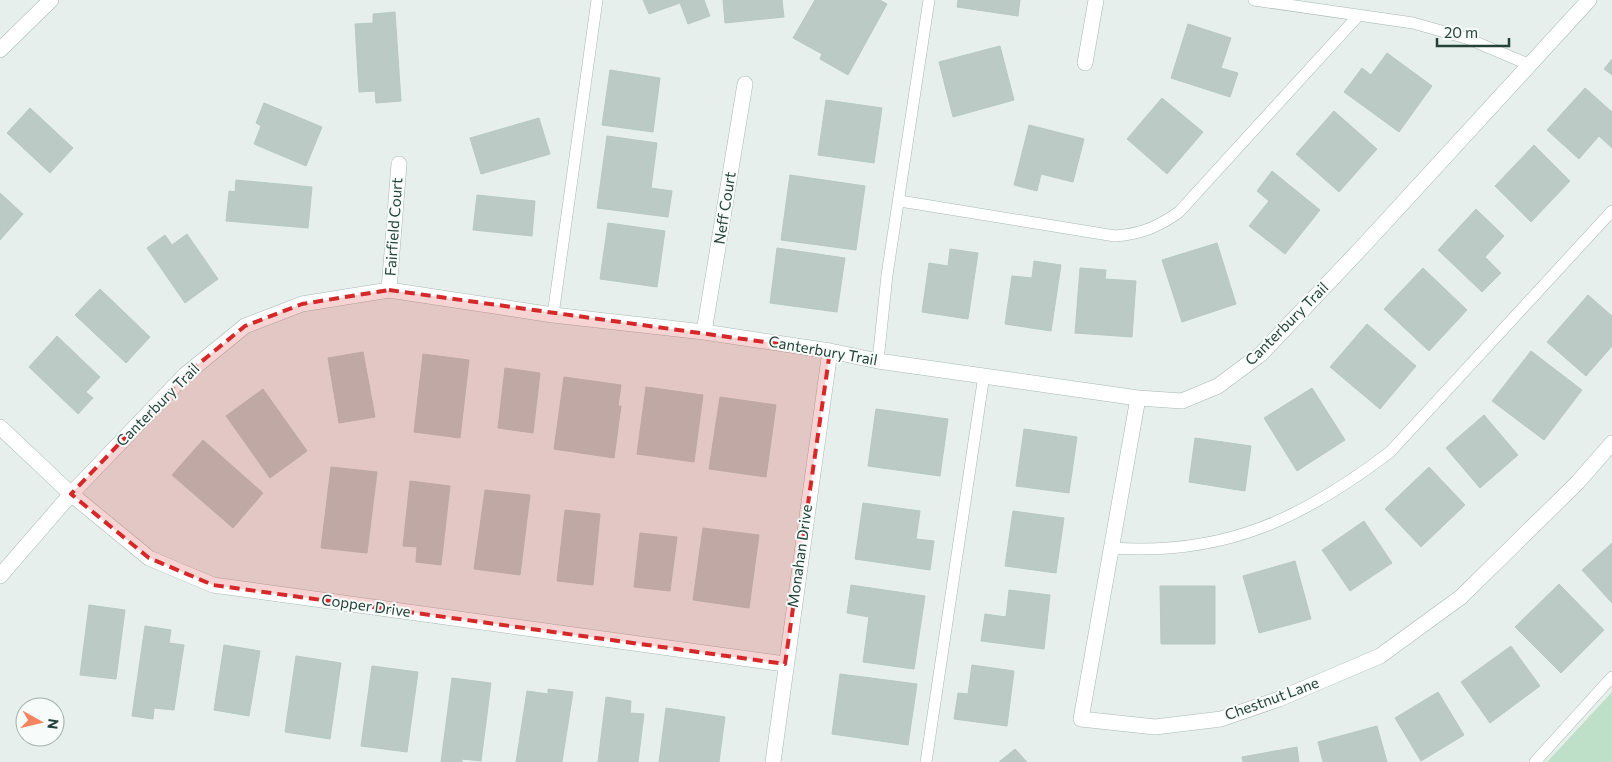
<svg xmlns="http://www.w3.org/2000/svg" width="1612" height="762" font-family="Commissioner,sans-serif">
  <style>
    .green { fill: #bfe0c8 }
    .building { fill: #bbcac4; stroke: #b8c9c2 }
    .lines { fill: none; stroke-linecap: round; stroke-linejoin: round }
    .lane-casing { stroke: #a8b8b2; stroke-width: 12 }
    .street-casing { stroke: #a8b8b2; stroke-width: 16 }
    .lane { stroke: #fff; stroke-width: 11 }
    .street { stroke: #fff; stroke-width: 15 }
    .marked { fill: #d62828; fill-opacity: 0.2; stroke: #d62828; stroke-width: 4; stroke-dasharray: 10 6; stroke-linejoin: round }
    .labels { text-anchor: middle; stroke-width: 4; stroke-linejoin: round; paint-order: stroke }
    .street-label { font-size: 15px; fill: #24423a; stroke: #f7fbf9 }
  </style>
  <rect width="100%" height="100%" fill="#e6efeb"/>
  <path class="green" d="M 1612,692 L 1612,762 L 1547,762 Z"/>
  <path class="building" d="M 643,0 L 704,0 L 710,16 L 688,24 L 680,3 L 649,14 Z
    M 723,0 L 782,0 L 784,17 L 725,23 Z
    M 815,0 L 880,0 L 887,4 L 848,75 L 820,59 L 822,54 L 793,38 Z
    M 958,0 L 1020,0 L 1018,16 L 957,7 Z
    M 395,12 L 401,101 L 376,103 L 375,91 L 359,92 L 355,24 L 373,23 L 373,14 Z
    M 1188,24 L 1231,38 L 1221,68 L 1238,73 L 1230,97 L 1171,78 Z
    M 1000,46 L 1014,100 L 953,117 L 939,62 Z
    M 1387,53 L 1432,86 L 1399,132 L 1344,92 L 1362,68 L 1371,75 Z
    M 1612,59 L 1612,75 L 1604,69 Z
    M 610,70 L 660,78 L 653,132 L 602,125 Z
    M 1585,88 L 1612,112 L 1612,148 L 1599,136 L 1579,159 L 1547,130 Z
    M 1162,98 L 1203,132 L 1167,174 L 1127,139 Z
    M 826,100 L 882,108 L 874,163 L 818,155 Z
    M 264,103 L 322,127 L 306,166 L 254,144 L 261,126 L 256,123 Z
    M 30,108 L 73,148 L 50,173 L 7,133 Z
    M 1334,111 L 1377,149 L 1339,192 L 1296,154 Z
    M 539,118 L 550,154 L 481,174 L 470,138 Z
    M 1029,125 L 1084,139 L 1073,182 L 1041,174 L 1037,191 L 1014,185 Z
    M 607,136 L 657,143 L 651,188 L 672,191 L 668,217 L 597,208 Z
    M 1534,145 L 1570,181 L 1531,222 L 1495,186 Z
    M 1272,171 L 1320,210 L 1285,254 L 1249,226 L 1269,201 L 1257,191 Z
    M 790,175 L 865,186 L 856,250 L 781,240 Z
    M 236,180 L 312,187 L 308,228 L 226,221 L 229,191 L 235,192 Z
    M 0,193 L 23,214 L 0,240 Z
    M 477,195 L 535,201 L 532,236 L 473,230 Z
    M 1476,209 L 1504,236 L 1485,257 L 1501,273 L 1482,292 L 1438,250 Z
    M 608,223 L 665,231 L 657,287 L 600,279 Z
    M 187,234 L 218,279 L 185,303 L 147,248 L 165,235 L 172,245 Z
    M 1217,243 L 1236,304 L 1182,322 L 1162,260 Z
    M 777,248 L 845,258 L 837,312 L 770,303 Z
    M 950,249 L 978,253 L 968,319 L 922,312 L 929,263 L 948,266 Z
    M 1034,261 L 1061,265 L 1051,331 L 1005,324 L 1012,276 L 1032,278 Z
    M 1080,268 L 1106,270 L 1105,279 L 1136,281 L 1132,337 L 1075,333 Z
    M 1423,268 L 1467,310 L 1429,351 L 1384,309 Z
    M 100,289 L 150,337 L 126,363 L 75,315 Z
    M 1588,295 L 1612,316 L 1612,346 L 1586,376 L 1547,342 Z
    M 1367,324 L 1416,366 L 1380,409 L 1330,367 Z
    M 57,336 L 100,377 L 86,392 L 93,398 L 78,414 L 29,367 Z
    M 1531,351 L 1582,390 L 1544,440 L 1492,401 Z
    M 363,352 L 375,417 L 339,423 L 328,358 Z
    M 423,354 L 469,360 L 460,438 L 414,432 Z
    M 505,368 L 540,373 L 533,433 L 498,428 Z
    M 564,377 L 621,385 L 618,406 L 621,406 L 614,458 L 554,449 Z
    M 646,387 L 703,395 L 694,462 L 637,454 Z
    M 1312,388 L 1345,440 L 1297,471 L 1264,418 Z
    M 263,389 L 307,451 L 270,478 L 226,416 Z
    M 720,397 L 776,405 L 766,477 L 709,469 Z
    M 876,409 L 948,419 L 940,476 L 868,466 Z
    M 1484,415 L 1518,455 L 1480,488 L 1446,448 Z
    M 1024,429 L 1077,437 L 1069,493 L 1016,486 Z
    M 1195,438 L 1251,446 L 1245,491 L 1189,482 Z
    M 203,440 L 263,493 L 233,528 L 172,475 Z
    M 331,467 L 377,472 L 367,553 L 321,548 Z
    M 1429,467 L 1465,505 L 1421,547 L 1385,509 Z
    M 410,481 L 450,486 L 441,565 L 416,562 L 417,547 L 403,546 Z
    M 485,490 L 530,495 L 520,575 L 474,569 Z
    M 863,503 L 920,511 L 916,539 L 934,541 L 930,570 L 855,559 Z
    M 565,510 L 600,514 L 593,585 L 557,581 Z
    M 1013,511 L 1064,518 L 1056,573 L 1005,566 Z
    M 1364,521 L 1392,563 L 1350,591 L 1322,550 Z
    M 703,528 L 759,535 L 749,608 L 693,600 Z
    M 640,533 L 677,537 L 670,591 L 634,587 Z
    M 1612,543 L 1612,603 L 1582,570 Z
    M 1295,561 L 1311,619 L 1259,633 L 1243,576 Z
    M 1559,584 L 1604,630 L 1561,673 L 1515,627 Z
    M 851,585 L 925,596 L 914,669 L 863,662 L 869,617 L 847,613 Z
    M 1160,586 L 1215,586 L 1215,644 L 1161,644 Z
    M 1009,590 L 1050,595 L 1044,649 L 981,641 L 985,614 L 1006,617 Z
    M 89,605 L 125,610 L 116,679 L 80,675 Z
    M 145,626 L 171,630 L 169,643 L 184,645 L 174,710 L 154,708 L 153,719 L 132,716 Z
    M 224,645 L 260,651 L 249,716 L 214,710 Z
    M 1511,646 L 1540,686 L 1490,723 L 1461,682 Z
    M 296,656 L 341,663 L 330,739 L 285,732 Z
    M 972,665 L 1014,671 L 1007,726 L 954,719 L 958,693 L 968,694 Z
    M 372,666 L 418,672 L 407,752 L 361,746 Z
    M 840,674 L 917,684 L 908,745 L 832,734 Z
    M 452,678 L 491,683 L 481,761 L 462,759 L 462,762 L 441,762 Z
    M 548,689 L 573,692 L 562,762 L 516,762 L 527,691 L 548,694 Z
    M 1438,692 L 1464,735 L 1421,761 L 1395,718 Z
    M 606,697 L 631,701 L 630,713 L 644,714 L 638,762 L 598,762 Z
    M 666,708 L 725,717 L 719,762 L 659,762 Z
    M 1377,726 L 1387,762 L 1323,762 L 1318,742 Z
    M 1297,747 L 1299,762 L 1243,762 L 1242,757 Z
    M 1015,749 L 1027,762 L 999,762 Z"/>
  <g class="lines">
    <g class="lane-casing">
      <path id="lane" d="M 1254,0 L 1413,23 L 1466,38 L 1530,65
        M 900,201 L 1115,236 C 1141,234 1158,227 1179,212 L 1358,16
        M 553,315 L 597,0
        M 878,361 L 887,275 L 929,0
        M 1112,548 C 1224,556 1302,519 1390,452 L 1612,211
        M 926,762 L 984,375
        M 1535,762 L 1612,677"/>
    </g>
    <g class="street-casing">
      <path id="street" d="M 0,50 L 51,0
        M 1085,63 L 1096,0
        M 389,290 L 399,164
        M 704,332 L 745,84
        M 1138,398 L 1081,719 L 1155,727 L 1221,719 L 1279,699 L 1380,656 L 1461,597 L 1578,482 L 1612,443
        M 0,427 L 71,494 L 149,558 L 213,585 L 785,664
        M 0,576 L 71,494 L 185,375 L 245,326 L 302,304 L 389,290 L 553,315 L 704,332 L 830,351 L 878,361 L 1138,398 L 1182,401 L 1218,386 L 1261,354 L 1366,243 L 1589,0
        M 773,762 L 830,351"/>
    </g>
    <use href="#lane" class="lane"/>
    <use href="#street" class="street"/>
  </g>
  <path class="marked" d="M 389,290 L 830,351 L 785,664 L 213,585 L 149,558 L 71,494 L 185,375 L 245,326 L 302,304 Z"/>
  <g class="labels">
    <g class="street-label">
      <text transform="translate(725 208) rotate(-81)" y="5">Neff Court</text>
      <text transform="translate(394 227) rotate(-86)" y="5">Fairfield Court</text>
      <text transform="translate(1287 324) rotate(-45)" y="5">Canterbury Trail</text>
      <text transform="translate(823 351) rotate(10)" y="5">Canterbury Trail</text>
      <text transform="translate(158 405) rotate(-45)" y="5">Canterbury Trail</text>
      <text transform="translate(800 556) rotate(-82)" y="5">Monahan Drive</text>
      <text transform="translate(366 606) rotate(8)" y="5">Copper Drive</text>
      <text transform="translate(1272 699) rotate(-20)" y="5">Chestnut Lane</text>
    </g>
  </g>
  <g transform="translate(40 722) rotate(98)"><circle r="24" fill="#f7fbf9" stroke="#a3b1ad"/>
  <path d="M0-4L9 19L0 12L-9 19Z" fill="#f4845f"/>
  <text y="-8" font-size="14" font-weight="bold" text-anchor="middle" fill="#24423a">N</text>
  </g>
  <path d="M1437 38v8h72v-8" fill="none" stroke="#24423a" stroke-width="2.5"/>
  <text x="1444" y="38" font-size="15" fill="#24423a" stroke="#f7fbf9" stroke-width="4" paint-order="stroke">20 m</text>
</svg>
